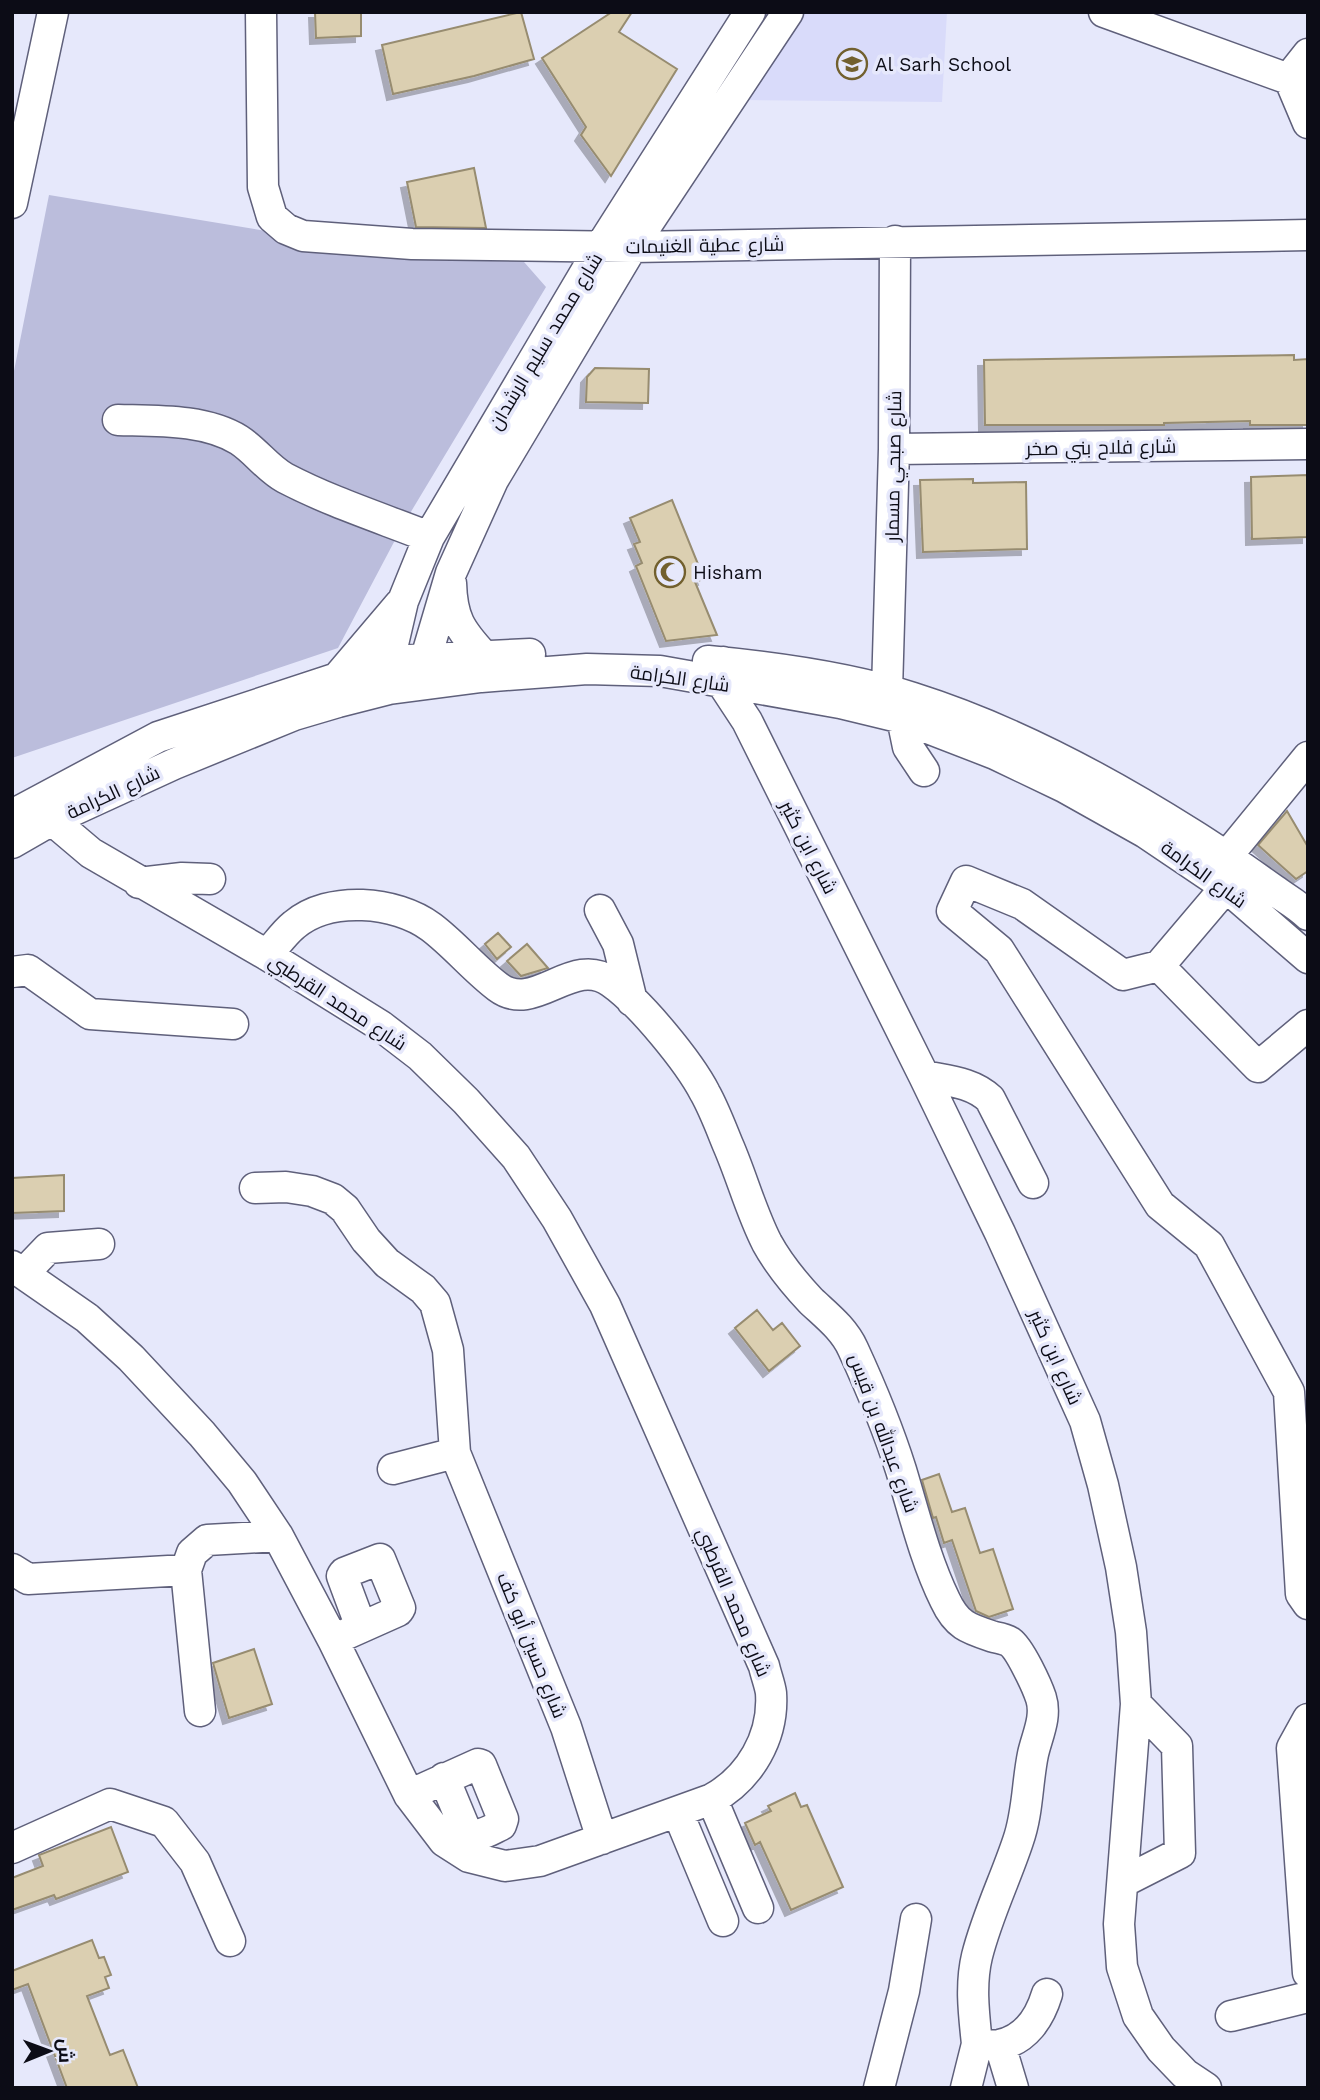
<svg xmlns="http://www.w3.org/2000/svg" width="1320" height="2100" font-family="'Work Sans',Cairo,sans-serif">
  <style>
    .built { fill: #d9dbfa }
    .green { fill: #bbbddc }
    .building { fill: #dbcfb1; stroke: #978c70; stroke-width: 2; filter: url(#shadow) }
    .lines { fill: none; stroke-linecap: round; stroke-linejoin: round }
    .minor-casing { stroke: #5f607b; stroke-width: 33 }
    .minor { stroke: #fff; stroke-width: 30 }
    .labels { text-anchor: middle; stroke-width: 7; stroke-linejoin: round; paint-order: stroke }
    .poi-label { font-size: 19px; fill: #0c0c16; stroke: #e6e8fb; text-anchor: start }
    .street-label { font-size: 19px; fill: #0c0c16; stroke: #e6e8fb }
  </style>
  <defs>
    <filter id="shadow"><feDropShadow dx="-6" dy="6" stdDeviation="0" flood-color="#0004"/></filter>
  </defs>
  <rect width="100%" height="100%" fill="#e6e8fb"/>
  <path class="built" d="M 790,12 L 947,12 L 942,102 L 746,100 Z"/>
  <path class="green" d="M 49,195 L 333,242 L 517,254 L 546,287 L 403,525 L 338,648 L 12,758 L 12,381 Z"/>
  <path class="building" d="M 315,12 L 361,12 L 361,36 L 316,38 Z
    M 521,12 L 534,59 L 474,76 L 393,94 L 382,45 Z
    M 612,12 L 632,12 L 619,32 L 677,69 L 611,176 L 581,135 L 586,127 L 542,58 Z
    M 474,168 L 486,228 L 416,227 L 407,182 Z
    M 1294,355 L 1294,360 L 1308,359 L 1308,425 L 1250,425 L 1250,421 L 1164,423 L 1164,425 L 985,425 L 984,360 Z
    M 595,368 L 649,369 L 648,403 L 586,402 L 587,377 Z
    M 1308,475 L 1308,537 L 1252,539 L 1251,477 Z
    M 973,479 L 973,483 L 1026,482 L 1027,549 L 923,552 L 920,480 Z
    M 672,500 L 704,579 L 695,582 L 717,635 L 666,641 L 636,566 L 642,563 L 634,544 L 640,542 L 630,518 Z
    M 1287,811 L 1308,847 L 1308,871 L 1296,879 L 1258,845 Z
    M 498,933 L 511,947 L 497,959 L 485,944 Z
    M 527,944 L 548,968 L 521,976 L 507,961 Z
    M 64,1175 L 64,1211 L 12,1213 L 12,1178 Z
    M 757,1310 L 773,1330 L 782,1323 L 800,1346 L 769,1371 L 735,1328 Z
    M 939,1474 L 952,1512 L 965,1508 L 980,1553 L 993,1549 L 1013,1609 L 989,1617 L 976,1611 L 952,1540 L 944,1543 L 936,1517 L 933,1518 L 922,1480 Z
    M 254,1649 L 272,1704 L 229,1718 L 213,1663 Z
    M 795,1793 L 801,1807 L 807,1805 L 843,1887 L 791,1910 L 760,1842 L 755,1845 L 745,1823 L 771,1811 L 768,1806 Z
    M 111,1827 L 128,1872 L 56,1899 L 54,1895 L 12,1910 L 12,1878 L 43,1866 L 39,1855 Z
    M 92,1940 L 99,1958 L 104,1957 L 111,1975 L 105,1977 L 109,1988 L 87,1996 L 110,2055 L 123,2050 L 138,2088 L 67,2088 L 28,1984 L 12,1990 L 12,1971 Z"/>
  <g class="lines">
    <g class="minor-casing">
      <path id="minor" d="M 261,12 L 263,187 L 272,217 L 286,229 L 303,236 L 412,244 L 632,247 L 1308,235
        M 1104,12 L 1308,86
        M 1289,78 L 1308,123
        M 1289,78 L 1308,54
        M 12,203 L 53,12
        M 118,420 C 157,421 205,419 239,440 C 256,451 268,469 285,478 C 331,502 381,518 429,537
        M 894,449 L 1308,444
        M 451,583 C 452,618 460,630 483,655
        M 708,661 C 772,667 852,678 913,698 C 1011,729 1103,778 1190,833 C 1219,851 1246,870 1274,890 C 1285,898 1298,905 1308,915
        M 723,662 L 722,683 L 747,721 L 924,1076 L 1000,1233 L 1085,1421 L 1103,1485 L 1121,1567 L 1131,1632 L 1136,1704 L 1119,1924 L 1122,1967 L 1138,2016 L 1161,2049 L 1185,2074 L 1206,2088
        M 338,677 L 400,604
        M 389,678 L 389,661 L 403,601 L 429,537 L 601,246 L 750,12
        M 420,678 L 451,573 L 493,480 L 632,247 L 788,12
        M 887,691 L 894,449 L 895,241
        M 902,718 L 908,747 L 924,771
        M 12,815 L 158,737 L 389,661 L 530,654
        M 12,843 L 52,820 L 174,764 L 294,715 L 338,702 L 389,689 L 481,677 L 587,669 L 660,671 L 840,703 L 902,718 L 995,754 L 1064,787 L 1146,833 L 1226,887 L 1308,958
        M 1227,856 L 1308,757
        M 139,883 L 182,878 L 210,879
        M 1226,887 L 1159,966 L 1123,975 L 1022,904 L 966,881 L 952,911 L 999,950 L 1160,1205 L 1209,1245 L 1289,1392 L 1301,1594 L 1308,1604
        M 600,910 L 618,944 L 632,1001
        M 267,955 C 276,945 284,933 294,925 C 329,895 396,901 431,927 C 455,945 474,969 498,987 C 535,1015 572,954 611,982 C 640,1002 689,1062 705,1093 C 714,1109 721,1128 728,1145 C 742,1177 751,1212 767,1243 C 778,1263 795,1284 811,1301 C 827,1316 844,1329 853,1349 C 871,1388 888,1429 901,1470 C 914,1513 925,1559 945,1600 C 957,1626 969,1629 994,1637 C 999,1638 1005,1639 1010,1642 C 1020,1649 1037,1686 1041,1698 C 1047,1717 1037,1736 1033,1754 C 1027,1783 1028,1813 1018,1841 C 1005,1880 987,1916 977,1956 C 970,1985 974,2015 977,2044
        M 1159,966 L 1258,1067 L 1308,1025
        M 12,972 L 28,970 L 90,1014 L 233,1024
        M 924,1076 C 948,1081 972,1082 990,1099 L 1033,1183
        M 255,1188 L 286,1187 L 312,1191 L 333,1199 L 345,1209 L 366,1240 L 387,1263 L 423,1289 L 435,1303 L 448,1350 L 455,1453 L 566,1727 L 602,1839
        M 12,1266 L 87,1318 L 131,1358 L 202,1434 L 242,1482 L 278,1536 L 333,1640 L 409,1795 L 444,1841 L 469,1857 L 505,1866 L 540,1861 L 712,1799 C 750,1778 774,1737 771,1693 C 770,1685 766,1675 764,1666 L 605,1305 L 557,1219 L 516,1157 L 466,1101 L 420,1056 L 381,1026 L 267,955 L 91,853 L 52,820
        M 24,1273 L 48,1248 L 99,1244
        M 393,1469 L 455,1453
        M 12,1569 L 28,1579 L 186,1570
        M 333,1640 L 398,1611 L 400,1608 L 380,1559 L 344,1573 L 342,1576 L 361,1627
        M 200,1711 L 186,1570 L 192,1553 L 207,1540 L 278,1536
        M 1308,1719 L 1292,1748 L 1308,1973
        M 409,1795 L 478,1764 L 481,1765 L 503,1819 L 501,1825 C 490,1830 477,1840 466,1831 L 444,1778
        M 712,1799 L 758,1908
        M 678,1813 L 723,1921
        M 12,1848 L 110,1804 L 164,1822 L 195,1862 L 230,1941
        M 1123,1882 L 1180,1853 L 1177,1746 L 1136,1704
        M 1231,2016 L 1308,1997
        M 1000,2045 L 1013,2088
        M 879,2088 L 904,1991 L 916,1919
        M 966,2088 L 977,2044 C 984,2045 992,2046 999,2045 C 1026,2040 1040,2017 1047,1994"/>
    </g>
    <use href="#minor" class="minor"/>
  </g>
  <defs>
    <g id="school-ring" transform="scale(1.575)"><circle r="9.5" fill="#e6e8fb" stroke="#72602e" stroke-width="1.5"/><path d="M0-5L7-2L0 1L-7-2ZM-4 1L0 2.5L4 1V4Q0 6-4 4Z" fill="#72602e"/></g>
    <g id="mosque-ring" transform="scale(1.575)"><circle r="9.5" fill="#e6e8fb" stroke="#72602e" stroke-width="1.5"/><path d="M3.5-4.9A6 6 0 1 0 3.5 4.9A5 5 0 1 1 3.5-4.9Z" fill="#72602e"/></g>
  </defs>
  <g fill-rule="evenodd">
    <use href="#school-ring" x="852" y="64"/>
    <use href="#mosque-ring" x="670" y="572"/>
  </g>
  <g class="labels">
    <g class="poi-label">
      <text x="875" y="71">Al Sarh School</text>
      <text x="693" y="579">Hisham</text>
    </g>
    <g class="street-label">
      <text transform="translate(705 245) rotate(-1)" y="7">شارع عطية الغنيمات</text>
      <text transform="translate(545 341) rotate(-59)" y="7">شارع محمد سليم الرشدان</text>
      <text transform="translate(1101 447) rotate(-1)" y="7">شارع فلاح بني صخر</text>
      <text transform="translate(893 466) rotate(-89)" y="7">شارع صبحي مسمار</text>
      <text transform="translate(680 678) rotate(8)" y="7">شارع الكرامة</text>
      <text transform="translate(113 792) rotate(-25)" y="7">شارع الكرامة</text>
      <text transform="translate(809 847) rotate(63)" y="7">شارع ابن كثير</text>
      <text transform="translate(1204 874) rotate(36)" y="7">شارع الكرامة</text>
      <text transform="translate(338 1002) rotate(33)" y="7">شارع محمد القرطبي</text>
      <text transform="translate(1056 1357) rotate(66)" y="7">شارع ابن كثير</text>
      <text transform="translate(884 1433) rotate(70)" y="7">شارع عبدالله بن قيس</text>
      <text transform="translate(734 1602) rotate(67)" y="7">شارع محمد القرطبي</text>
      <text transform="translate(532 1645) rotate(68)" y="7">شارع حسين أبو كف</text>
    </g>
  </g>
  <rect width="1320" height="2100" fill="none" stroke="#0c0c16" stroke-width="28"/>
  <g transform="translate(49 2051) rotate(89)" stroke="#e6e8fb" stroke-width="5" paint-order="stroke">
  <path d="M0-5L12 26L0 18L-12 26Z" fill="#0c0c16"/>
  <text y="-10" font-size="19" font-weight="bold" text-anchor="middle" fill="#0c0c16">ش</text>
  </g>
</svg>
